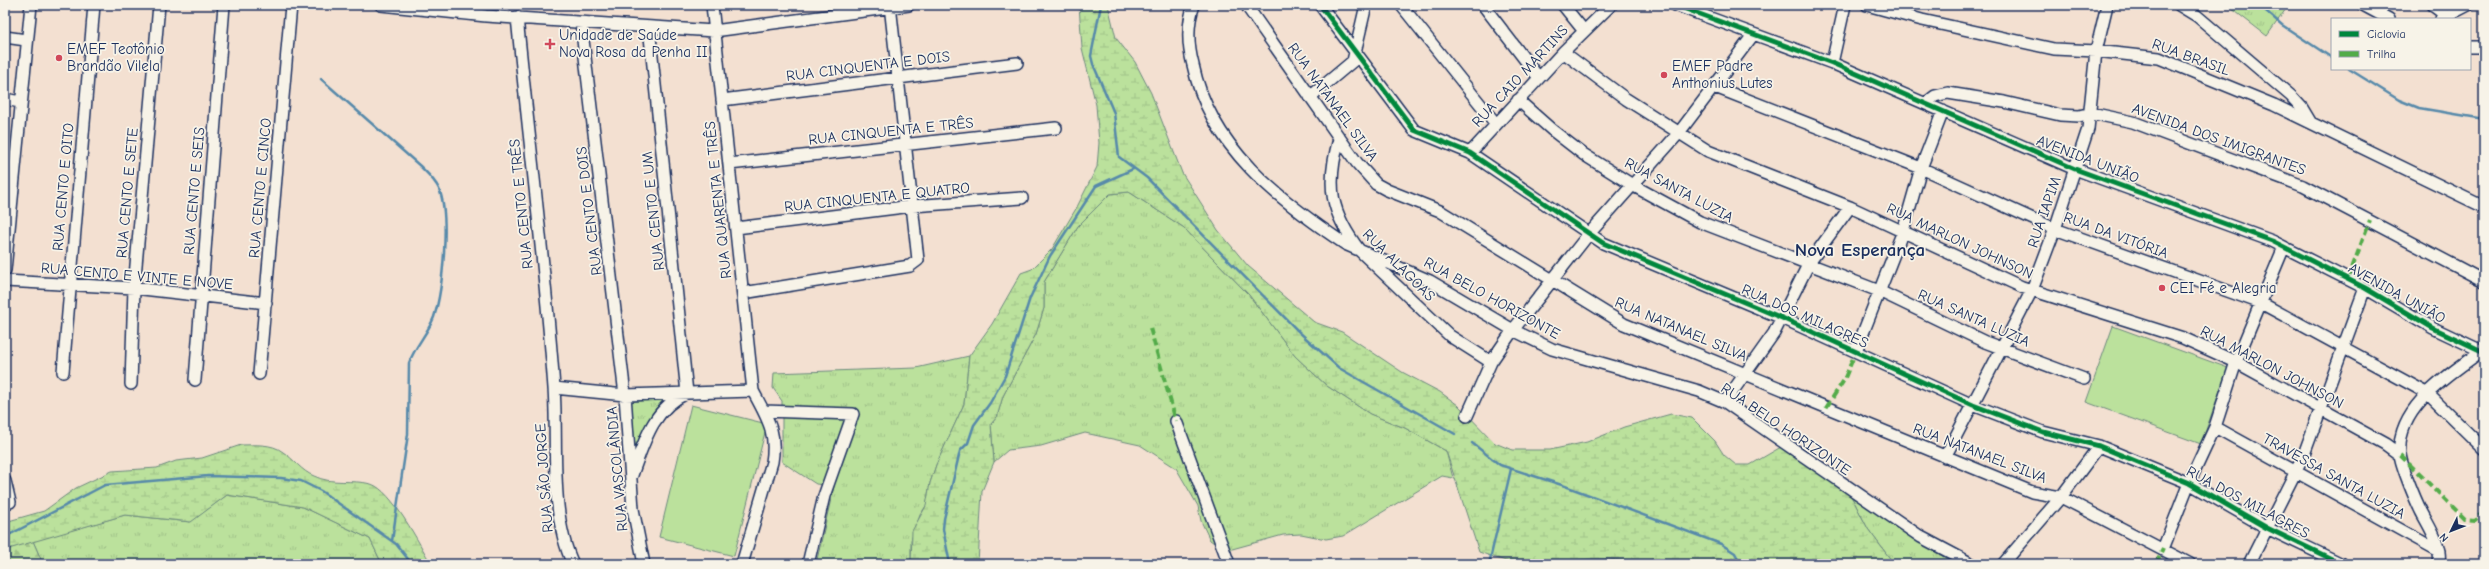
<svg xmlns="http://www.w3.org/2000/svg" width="2489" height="569" font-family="'Comic Neue',sans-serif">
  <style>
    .grass { fill: url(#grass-tufts); stroke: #6b887d }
    .forest { fill: url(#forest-firs); stroke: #6b887d }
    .wetland { fill: url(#wetland-marsh); stroke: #6b887d }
    .garden { fill: #bbe19c; stroke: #6b887d }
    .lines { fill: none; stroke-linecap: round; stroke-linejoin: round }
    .stream { stroke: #5689aa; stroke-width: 2.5 }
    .minor-casing { stroke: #1b2f5e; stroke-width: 14 }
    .minor { stroke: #f7f3e8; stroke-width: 11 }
    .quiet { stroke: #52ab49; stroke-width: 4; stroke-dasharray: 8 4; stroke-linecap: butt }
    .cycleway-casing { stroke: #f7f3e8; stroke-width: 8 }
    .cycleway { stroke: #00873e; stroke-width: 5 }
    .poi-dot { fill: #d1495b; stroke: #f7f3e8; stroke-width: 1.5 }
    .labels { text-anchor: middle; stroke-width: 3.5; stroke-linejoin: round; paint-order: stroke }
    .poi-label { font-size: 15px; fill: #1b2f5e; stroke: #f7f3e8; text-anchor: start }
    .street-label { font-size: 15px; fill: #1b2f5e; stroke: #f7f3e8 }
    .district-label { font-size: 19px; font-weight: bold; fill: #1b2f5e; stroke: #f7f3e8 }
  </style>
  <defs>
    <pattern id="grass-tufts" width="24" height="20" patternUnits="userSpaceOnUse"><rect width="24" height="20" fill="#bbe19c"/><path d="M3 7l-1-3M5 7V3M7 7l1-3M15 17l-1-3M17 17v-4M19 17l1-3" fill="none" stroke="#a0c189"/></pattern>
    <pattern id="forest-firs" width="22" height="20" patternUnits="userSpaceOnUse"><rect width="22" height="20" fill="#bbe19c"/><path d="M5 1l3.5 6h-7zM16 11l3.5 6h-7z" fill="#a0c189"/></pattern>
    <pattern id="wetland-marsh" width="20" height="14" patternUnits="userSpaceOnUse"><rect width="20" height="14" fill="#bbe19c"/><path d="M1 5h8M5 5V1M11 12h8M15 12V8" fill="none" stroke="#a0c189"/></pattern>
  </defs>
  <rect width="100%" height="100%" fill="#f3e0d1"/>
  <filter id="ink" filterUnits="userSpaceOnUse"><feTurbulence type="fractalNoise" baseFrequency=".025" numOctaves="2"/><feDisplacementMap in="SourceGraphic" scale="8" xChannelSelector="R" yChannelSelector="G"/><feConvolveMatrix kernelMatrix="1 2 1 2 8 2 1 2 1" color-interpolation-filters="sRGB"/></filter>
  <g filter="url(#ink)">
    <path class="grass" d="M 2227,5 L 2287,5 L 2288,6 L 2267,36 Z
      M 1129,192 L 1183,227 L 1249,295 L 1295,356 L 1327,386 L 1370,414 L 1405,428 L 1446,451 L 1453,478 L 1442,476 L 1343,536 L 1326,539 L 1301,534 L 1283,535 L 1225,551 L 1210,540 L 1201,521 L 1198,506 L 1176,468 L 1140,445 L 1085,433 L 1041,446 L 1008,450 L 994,462 L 991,424 L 997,417 L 1003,396 L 1036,334 L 1044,308 L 1044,282 L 1078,226 L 1110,194 Z
      M 969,356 L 964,404 L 936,465 L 930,483 L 926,506 L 920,515 L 911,540 L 911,564 L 816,564 L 834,486 L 816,484 L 782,462 L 782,401 L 773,388 L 774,373 L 916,368 Z
      M 665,398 C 648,415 640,435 634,459 L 628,402 Z
      M 1850,494 L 1954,564 L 1894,564 L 1868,529 Z
      M 227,495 L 303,507 L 370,539 L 382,564 L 43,564 L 33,541 L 125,515 L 190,522 Z"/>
    <path class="forest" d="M 33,541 L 43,564 L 5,564 L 5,550 Z"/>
    <path class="wetland" d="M 1079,5 L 1108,5 L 1116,38 L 1135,62 L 1151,93 L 1182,173 L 1218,230 L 1248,266 L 1314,322 L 1342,332 L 1402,372 L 1440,392 L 1458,405 L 1495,443 L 1512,450 L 1550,450 L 1587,442 L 1624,427 L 1671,414 L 1692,418 L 1715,441 L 1724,455 L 1736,465 L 1750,465 L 1781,447 L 1850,494 L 1868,529 L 1894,564 L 1639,564 C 1594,552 1568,565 1526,564 C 1510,564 1494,557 1479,552 L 1446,451 L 1405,428 L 1370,414 L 1327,386 L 1295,356 L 1249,295 L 1183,227 L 1129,192 L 1110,194 L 1078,226 L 1044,282 L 1044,308 L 1036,334 L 1003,396 L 997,417 L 991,424 L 994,462 L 982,491 L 978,564 L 911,564 L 912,531 L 926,506 L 930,483 L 936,465 L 964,404 L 969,356 L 992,324 L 1021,273 L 1032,269 L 1052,249 L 1077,207 L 1097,167 L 1099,143 L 1096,105 L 1082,48 Z
      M 241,445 C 254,445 272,443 283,452 C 294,459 301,471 314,476 C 332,485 352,479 371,484 C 392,490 420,545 431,564 L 382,564 L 370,539 L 303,507 L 227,495 L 191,522 L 125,515 L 5,550 L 5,522 L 44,511 L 76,488 L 112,471 L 157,468 L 176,461 L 202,458 Z"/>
    <path class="garden" d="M 2113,326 L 2228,368 L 2201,444 L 2086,402 Z
      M 691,405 L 767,424 L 734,556 L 659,537 Z"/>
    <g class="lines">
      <path class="stream" d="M 1101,5 L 1091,56 L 1093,64 L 1114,113 L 1119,157 L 1147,178 L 1298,331 L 1339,368 L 1455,434
        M 2259,5 L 2282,25 L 2332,58
        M 2349,69 L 2399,100 L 2419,108 L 2484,119
        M 321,79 L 420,166 C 427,173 435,180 439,189 C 450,215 443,290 434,317 C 428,333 415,346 409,363 L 408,434 L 392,541
        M 1472,443 L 1500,465 L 1565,486 L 1721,544 L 1735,553 L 1741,564
        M 5,537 L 105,485 L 208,476 L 281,478 L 301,481 L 321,491 L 396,544 L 412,564
        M 950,564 L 943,529 L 944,519 L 960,451 L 968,443 L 974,425 L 990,403 L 1005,376 L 1030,298 L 1050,256 L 1096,186 L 1133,169
        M 1489,564 L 1511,469"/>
      <g class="minor-casing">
        <path id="minor" d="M 381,5 L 486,16 L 714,31 L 909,5
          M 712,5 L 753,391 C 767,418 777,431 772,462 L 742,564
          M 1194,5 C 1187,24 1188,46 1193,65 C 1210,147 1279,200 1345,244 L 1430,281 L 1513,330 L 1552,349 L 1699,391 L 1725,402 L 1921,537 L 1972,564
          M 1246,5 L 1357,163 L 1376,184 L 1387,190 L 1440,211 L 1624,324 L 2032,492 L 2061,497 L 2190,564
          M 1320,5 L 1414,130 L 1470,153 L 1603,243 L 1782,318 L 1973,405 L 2043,432 L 2099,446 L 2189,483 L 2267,528 L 2342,564
          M 1401,5 L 1496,124
          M 1483,5 L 1539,78
          M 1563,5 L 1584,31
          M 1675,5 L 1832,63 L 2075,169 L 2272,241 L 2365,288 L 2433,328 L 2484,352
          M 1867,5 L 1922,20 L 2054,49 L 2096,51 L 2159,58 L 2274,105 L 2484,207
          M 2179,5 L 2197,16 L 2291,96 L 2302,108 L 2311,123
          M 2363,5 L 2389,19
          M 2432,5 L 2447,16
          M 517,17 C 529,141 545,264 554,388 C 558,443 549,514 573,564
          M 2441,19 L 2468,5
          M 581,23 L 625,395 L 633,509 L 644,564
          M 5,37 L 26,40
          M 2470,47 L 2484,47
          M 1563,52 L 1626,99 L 1708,151 L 1850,207 L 2022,287 L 2183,338 L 2236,362 L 2385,444 L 2400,455
          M 1832,63 L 1845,5
          M 1715,87 L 1921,168 L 2055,229 L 2261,303 L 2427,393 L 2484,449
          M 1310,97 L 1353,61 L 1366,5
          M 5,99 L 20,102
          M 722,100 L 1017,63
          M 1518,100 L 1552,130 L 1583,154 L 1634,186 L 1700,222 L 1879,291 L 1985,342 L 2084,379
          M 1926,103 L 1935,96 L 1948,93 L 2004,102 L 2060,115 L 2079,116 L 2091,113 L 2133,122 L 2303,186 L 2484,281
          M 1339,139 C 1326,185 1330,212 1360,251 L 1450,336 L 1491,362
          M 1470,153 L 1563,52 L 1611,5
          M 729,164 L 1056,128
          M 736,228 L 912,206 L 1022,198
          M 5,270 L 31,5
          M 5,281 L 134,288 L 266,303
          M 743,293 L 910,266 L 918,260 L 890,5
          M 1856,351 L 1903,231 L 1921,168 L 1943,111
          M 63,372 L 94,5
          M 259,374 L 291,5
          M 195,380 L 224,5
          M 131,384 L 134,288 L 159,5
          M 554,388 L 625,395 L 753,391
          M 1725,402 L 1774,333 L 1809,263 L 1850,207
          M 764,411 L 853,414 L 824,496 L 808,564
          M 1467,416 L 1491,362 L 1513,330 L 1588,235 L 1678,134 L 1753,35
          M 1176,421 L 1229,564
          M 2215,427 L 2439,551
          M 1945,457 L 2032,290 L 2055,229 L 2088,129 L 2096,51 L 2107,5
          M 632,475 C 644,442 653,408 687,393 L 649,27
          M 5,481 L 10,502
          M 2163,549 L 2189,483 L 2215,427 L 2236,362 L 2284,247
          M 2003,564 L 2061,497 L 2099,446
          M 2249,564 L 2303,457 L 2365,288
          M 2439,564 C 2442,544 2429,527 2421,511 C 2415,499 2401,465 2400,454 C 2396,406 2451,374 2484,349"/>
      </g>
      <use href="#minor" class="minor"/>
      <path class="quiet" d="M 2348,279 L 2370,220
        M 1150,328 L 1176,421
        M 1826,408 L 1844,380 L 1856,351
        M 2400,455 L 2465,519 L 2475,520 L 2484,511
        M 2156,564 L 2163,549"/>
      <g class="cycleway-casing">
        <path id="cycleway" d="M 1320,5 L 1414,130 L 1470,153 L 1603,243 L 1782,318 L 1973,405 L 2043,432 L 2099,446 L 2189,483 L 2267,528 L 2342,564
          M 1675,5 L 1832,63 L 2075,169 L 2272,241 L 2365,288 L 2433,328 L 2484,352"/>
      </g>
      <use href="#cycleway" class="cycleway"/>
    </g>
  </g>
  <g class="poi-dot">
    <path d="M548 38h4v4h4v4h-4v4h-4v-4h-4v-4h4z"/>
    <circle cx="59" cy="58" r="4"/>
    <circle cx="1664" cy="75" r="4"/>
    <circle cx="2162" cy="288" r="4"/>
  </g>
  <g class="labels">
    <g class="poi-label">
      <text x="559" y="40">Unidade de Saúde<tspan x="559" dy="17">Nova Rosa da Penha II</tspan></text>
      <text x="67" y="54">EMEF Teotônio<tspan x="67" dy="17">Brandão Vilela</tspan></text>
      <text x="1672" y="71">EMEF Padre<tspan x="1672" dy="17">Anthonius Lutes</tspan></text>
      <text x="2170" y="293">CEI Fé e Alegria</text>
    </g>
    <g class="street-label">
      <text transform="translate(2191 57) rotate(20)" y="5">RUA BRASIL</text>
      <text transform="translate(868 66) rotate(-7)" y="5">RUA CINQUENTA E DOIS</text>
      <text transform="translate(1520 76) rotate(-47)" y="5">RUA CAIO MARTINS</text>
      <text transform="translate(1333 102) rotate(54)" y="5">RUA NATANAEL SILVA</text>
      <text transform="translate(891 131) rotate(-6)" y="5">RUA CINQUENTA E TRÊS</text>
      <text transform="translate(2219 139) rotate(20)" y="5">AVENIDA DOS IMIGRANTES</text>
      <text transform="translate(2088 159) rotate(21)" y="5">AVENIDA UNIÃO</text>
      <text transform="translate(63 187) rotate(-85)" y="5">RUA CENTO E OITO</text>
      <text transform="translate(260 188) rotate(-85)" y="5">RUA CENTO E CINCO</text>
      <text transform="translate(1679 190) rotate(28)" y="5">RUA SANTA LUZIA</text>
      <text transform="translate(194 191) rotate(-85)" y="5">RUA CENTO E SEIS</text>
      <text transform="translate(127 193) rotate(-85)" y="5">RUA CENTO E SETE</text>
      <text transform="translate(877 197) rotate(-6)" y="5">RUA CINQUENTA E QUATRO</text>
      <text transform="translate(718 200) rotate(-96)" y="5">RUA QUARENTA E TRÊS</text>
      <text transform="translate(521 204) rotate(-96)" y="5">RUA CENTO E TRÊS</text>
      <text transform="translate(589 211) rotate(-97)" y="5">RUA CENTO E DOIS</text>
      <text transform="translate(653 211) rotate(-96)" y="5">RUA CENTO E UM</text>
      <text transform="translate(2044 212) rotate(-71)" y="5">RUA IAPIM</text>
      <text transform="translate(2116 235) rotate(20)" y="5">RUA DA VITÓRIA</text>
      <text transform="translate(1960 241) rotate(25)" y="5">RUA MARLON JOHNSON</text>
      <text transform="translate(1399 265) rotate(45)" y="5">RUA ALAGOAS</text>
      <text transform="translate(137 276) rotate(5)" y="5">RUA CENTO E VINTE E NOVE</text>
      <text transform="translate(2397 293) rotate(29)" y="5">AVENIDA UNIÃO</text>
      <text transform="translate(1492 298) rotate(29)" y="5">RUA BELO HORIZONTE</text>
      <text transform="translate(1805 316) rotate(24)" y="5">RUA DOS MILAGRES</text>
      <text transform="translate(1974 318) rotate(24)" y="5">RUA SANTA LUZIA</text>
      <text transform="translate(1681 329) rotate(23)" y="5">RUA NATANAEL SILVA</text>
      <text transform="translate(2272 367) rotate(28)" y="5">RUA MARLON JOHNSON</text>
      <text transform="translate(1786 429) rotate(34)" y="5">RUA BELO HORIZONTE</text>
      <text transform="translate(1980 453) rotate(21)" y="5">RUA NATANAEL SILVA</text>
      <text transform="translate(617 469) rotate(-95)" y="5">RUA VASCOLÂNDIA</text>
      <text transform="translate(2334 476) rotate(29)" y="5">TRAVESSA SANTA LUZIA</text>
      <text transform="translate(544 478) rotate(-94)" y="5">RUA SÃO JORGE</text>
      <text transform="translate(2248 502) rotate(28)" y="5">RUA DOS MILAGRES</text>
    </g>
    <g class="district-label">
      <text x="1860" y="256">Nova Esperança</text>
    </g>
  </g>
  <rect width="2489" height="569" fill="none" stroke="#f7f3e8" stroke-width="20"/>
  <rect x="10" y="10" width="2469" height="549" fill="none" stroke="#1b2f5e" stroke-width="1.5" filter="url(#ink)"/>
  <rect x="2331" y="18" width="140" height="52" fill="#f7f3e8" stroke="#9fa5b1"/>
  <rect x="2339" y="31" width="20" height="6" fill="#00873e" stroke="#9fa5b1"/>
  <text x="2367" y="38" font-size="12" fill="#1b2f5e">Ciclovia</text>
  <rect x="2339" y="51" width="20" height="6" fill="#52ab49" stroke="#9fa5b1"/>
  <text x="2367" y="58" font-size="12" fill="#1b2f5e">Trilha</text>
  <g transform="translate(2451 531) rotate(227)" stroke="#f7f3e8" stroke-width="3" paint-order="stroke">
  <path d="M0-3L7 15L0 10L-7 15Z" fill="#1b2f5e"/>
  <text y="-6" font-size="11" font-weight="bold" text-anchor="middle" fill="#1b2f5e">N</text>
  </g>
</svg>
